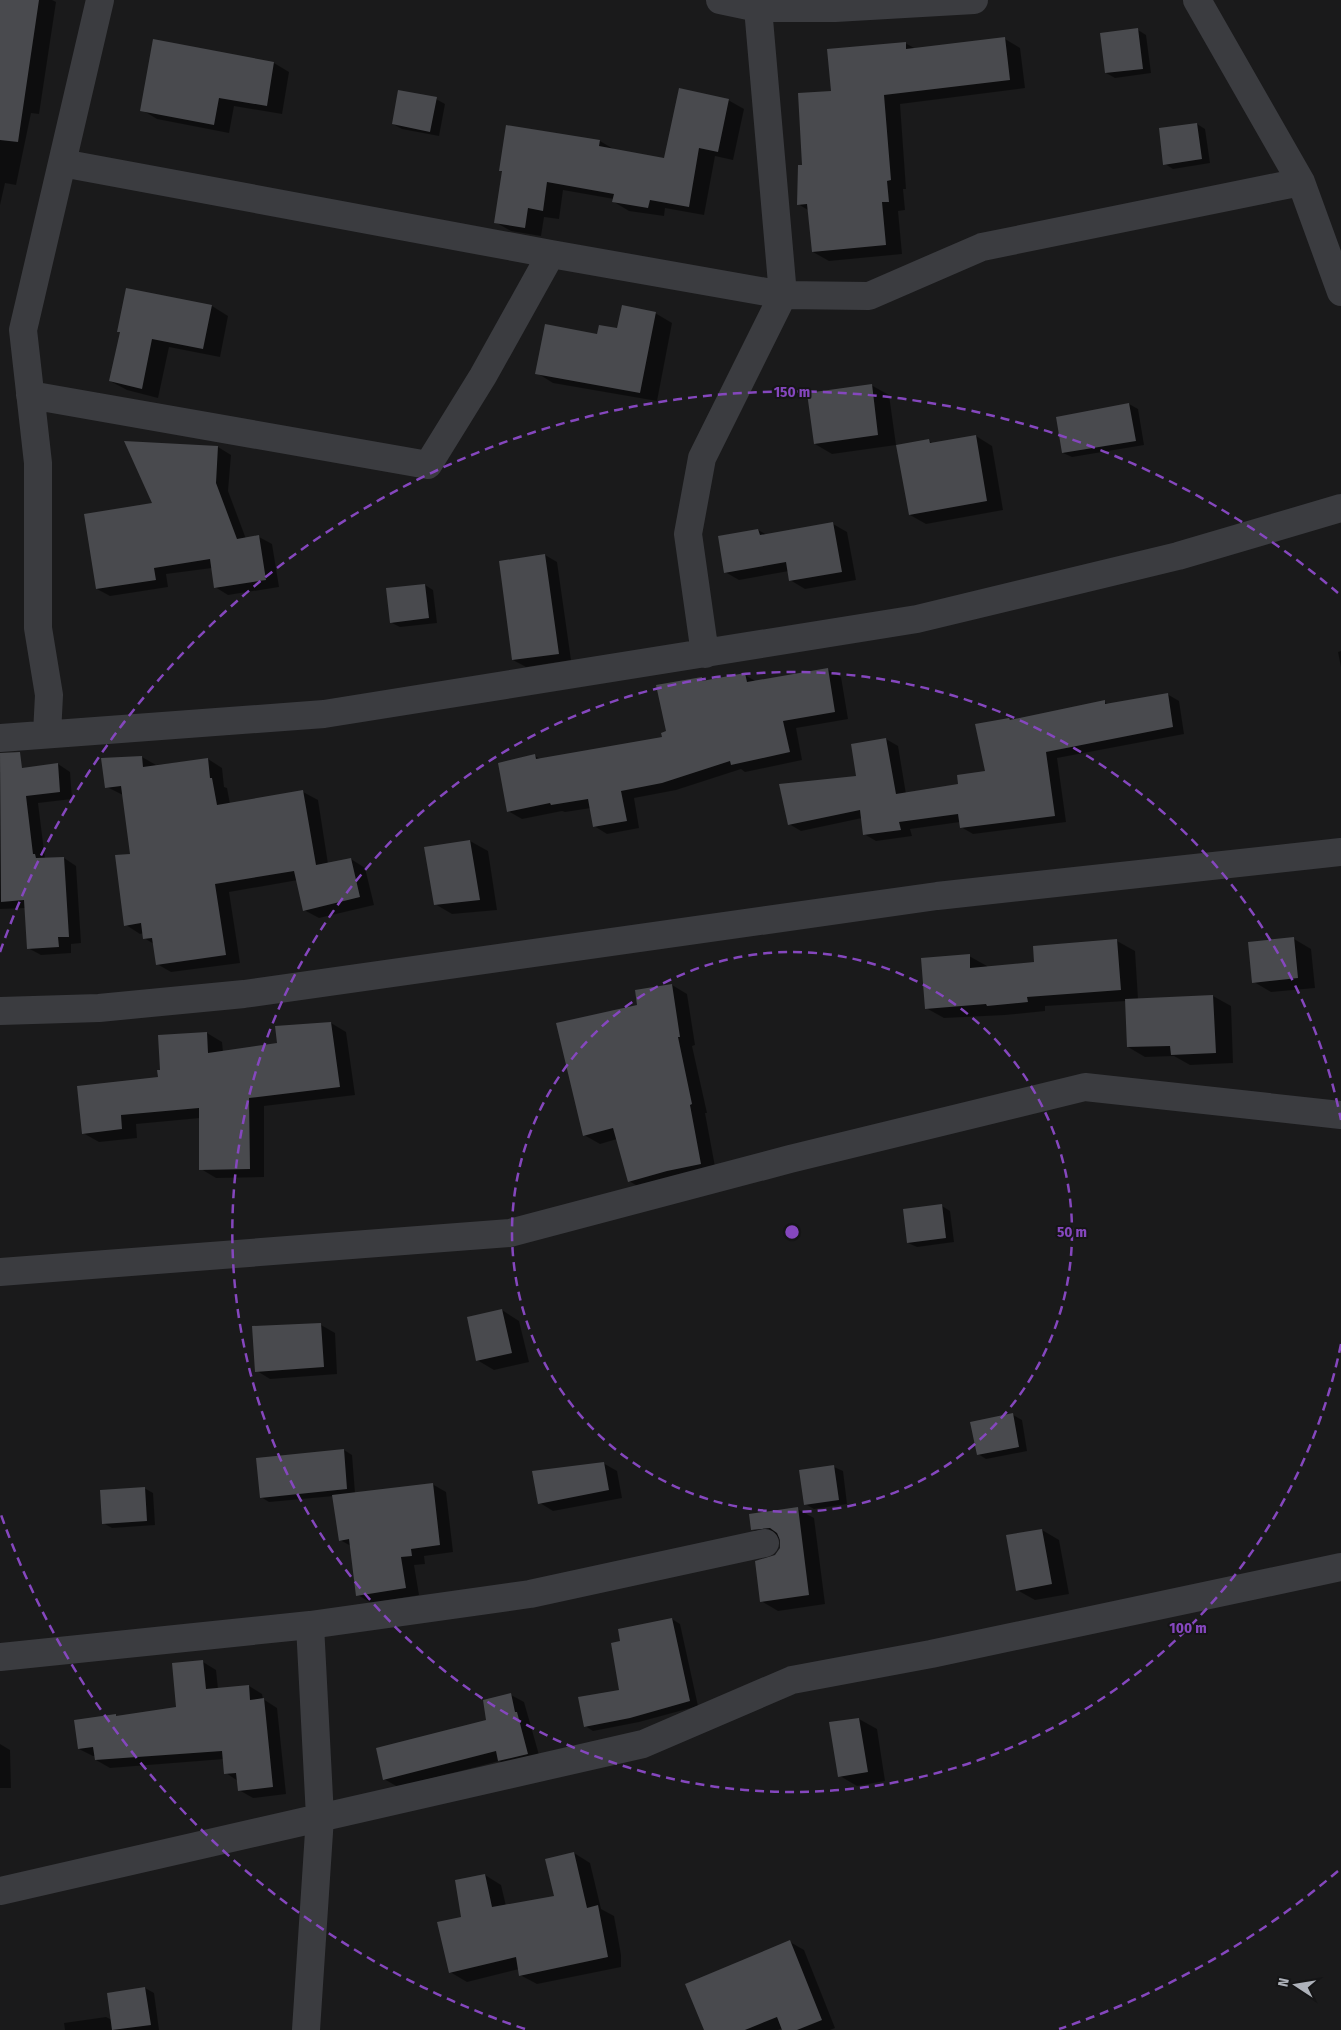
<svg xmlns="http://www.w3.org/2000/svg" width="1341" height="2030" font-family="'Fira Sans Condensed',sans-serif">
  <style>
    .shadow { fill: #0007 }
    .building { fill: #494a4e }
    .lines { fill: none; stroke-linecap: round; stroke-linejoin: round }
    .minor { stroke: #3b3c40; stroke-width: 28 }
    .ring { fill: none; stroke: #8547be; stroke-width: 2.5; stroke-dasharray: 9 6 }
    .centre { fill: #8547be; stroke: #151516; stroke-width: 2.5 }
    .ring-label { font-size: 15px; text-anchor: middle; font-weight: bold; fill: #8547be; stroke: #151516; stroke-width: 4; stroke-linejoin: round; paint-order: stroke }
  </style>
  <rect width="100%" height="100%" fill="#1a1a1b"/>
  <path class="shadow" d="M 0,0 L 52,0 L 56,2 L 39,114 L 31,113 L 16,185 L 5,183 L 0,205 Z
    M 1138,30 L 1146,35 L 1151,73 L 1115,78 L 1106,73 Z
    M 1005,39 L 1020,48 L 1025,88 L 900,104 L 906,189 L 903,189 L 905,210 L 898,211 L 902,254 L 829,261 L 813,252 L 808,210 L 798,204 L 803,166 L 832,93 L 905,43 L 916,49 Z
    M 154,40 L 274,63 L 289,72 L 282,114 L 234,106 L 229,133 L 157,119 L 142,110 Z
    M 436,99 L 445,104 L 439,136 L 402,129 L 393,124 Z
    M 728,100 L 744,109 L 733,160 L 715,156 L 704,215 L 665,208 L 664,216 L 629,211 L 614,202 L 614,199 L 563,190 L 559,219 L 544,217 L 541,236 L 511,231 L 495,222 L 503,172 L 500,170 L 600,141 L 615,150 L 665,159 Z
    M 1197,124 L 1205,129 L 1210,163 L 1173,169 L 1165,164 Z
    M 212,306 L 228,316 L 220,357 L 169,347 L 158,398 L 127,390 L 110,381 L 121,332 Z
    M 655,313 L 672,323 L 657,401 L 553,383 L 537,373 L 598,335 L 618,330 Z
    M 871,385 L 889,395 L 896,445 L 832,454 L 815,444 Z
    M 1129,404 L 1138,409 L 1144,445 L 1072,457 L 1063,453 Z
    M 976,436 L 992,446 L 1003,510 L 926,524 L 910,515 L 929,441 L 934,444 Z
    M 218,447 L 231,455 L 228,491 L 246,539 L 259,537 L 272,544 L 279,587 L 228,595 L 215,587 L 212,568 L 166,574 L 168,587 L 110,596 L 97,589 L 154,504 Z
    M 833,524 L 847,532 L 856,580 L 805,589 L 790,580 L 789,571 L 739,580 L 725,572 L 758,530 L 767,535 Z
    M 545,555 L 557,562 L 571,660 L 526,667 L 513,660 Z
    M 425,585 L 433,590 L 437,623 L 400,627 L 392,623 Z
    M 1341,651 L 1341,667 L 1338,652 Z
    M 827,669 L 841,677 L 848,719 L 796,728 L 802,760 L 745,772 L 741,769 L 676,790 L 634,798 L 639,828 L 607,834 L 594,826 L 591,808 L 565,812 L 562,811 L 522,819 L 508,811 L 535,756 L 542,760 L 663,738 L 701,678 L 707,682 L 745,675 L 757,682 Z
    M 1167,694 L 1179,701 L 1184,734 L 1057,758 L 1066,822 L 973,834 L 961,827 L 960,822 L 910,829 L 912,836 L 876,841 L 864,834 L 862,818 L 801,831 L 789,824 L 858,777 L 886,739 L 898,746 L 906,794 L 960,785 L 986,772 L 1009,719 L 1012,721 L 1104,702 L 1109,704 Z
    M 142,757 L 156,765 L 208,759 L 222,768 L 224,787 L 227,788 L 230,804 L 303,792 L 318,800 L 328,864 L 351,859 L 365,868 L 374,905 L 319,918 L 304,910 L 298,880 L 229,892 L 240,963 L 171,972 L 157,964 L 154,944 L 144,938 L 144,933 L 140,934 L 126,925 L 132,856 L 123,795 L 107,787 Z
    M 58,764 L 70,772 L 72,799 L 38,803 L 45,859 L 64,858 L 76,866 L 81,943 L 71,944 L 71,953 L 41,955 L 28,948 L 26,908 L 0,909 L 0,772 Z
    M 470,841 L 488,851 L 497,910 L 452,914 L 435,904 L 426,848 Z
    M 1294,939 L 1311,949 L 1315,988 L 1271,992 L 1254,982 Z
    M 1117,941 L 1135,951 L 1138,999 L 1213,996 L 1231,1006 L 1233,1063 L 1190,1065 L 1174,1056 L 1145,1057 L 1128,1047 L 1126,1001 L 1045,1006 L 1045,1011 L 1005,1015 L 944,1018 L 926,1008 L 969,956 L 987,966 L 987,968 L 1036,963 Z
    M 672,985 L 687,994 L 695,1045 L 692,1046 L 707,1113 L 705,1113 L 716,1172 L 644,1190 L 629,1181 L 617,1139 L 600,1144 L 584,1135 L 639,1006 Z
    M 331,1023 L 346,1032 L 355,1095 L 264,1106 L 264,1177 L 216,1178 L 201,1169 L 200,1118 L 136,1124 L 137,1138 L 99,1142 L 83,1133 L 159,1078 L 161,1071 L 207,1033 L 222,1042 L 223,1052 L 278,1044 Z
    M 942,1206 L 950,1211 L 954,1242 L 917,1247 L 908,1243 Z
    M 502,1310 L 519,1321 L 529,1362 L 494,1370 L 477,1360 Z
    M 321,1325 L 335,1333 L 337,1374 L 270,1379 L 257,1371 Z
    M 1013,1415 L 1022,1420 L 1027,1451 L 986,1459 L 978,1454 Z
    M 344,1450 L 352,1455 L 355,1493 L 432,1484 L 446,1492 L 453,1552 L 424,1556 L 425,1564 L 414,1565 L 419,1595 L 371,1603 L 358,1595 L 351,1546 L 340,1540 L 334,1496 L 269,1502 L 261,1497 Z
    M 603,1463 L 617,1471 L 622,1498 L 553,1511 L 540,1503 Z
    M 834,1467 L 843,1471 L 847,1504 L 814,1509 L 805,1504 Z
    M 144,1488 L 153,1493 L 155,1525 L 112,1528 L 103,1523 Z
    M 797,1509 L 814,1518 L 825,1604 L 778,1611 L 761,1601 L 781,1549 L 781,1538 L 769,1539 L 752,1529 Z
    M 1042,1530 L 1059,1540 L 1069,1594 L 1035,1600 L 1017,1590 Z
    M 672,1619 L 680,1624 L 698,1706 L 639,1722 L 593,1731 L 585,1726 L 621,1691 L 622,1642 Z
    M 203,1662 L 216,1670 L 218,1689 L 249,1686 L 262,1694 L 263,1699 L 277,1708 L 286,1794 L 253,1798 L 239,1790 L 238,1781 L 226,1773 L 224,1759 L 110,1768 L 96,1760 L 96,1756 L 93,1756 L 79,1749 L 116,1716 L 118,1717 L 178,1708 Z
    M 511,1695 L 524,1702 L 541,1762 L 513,1768 L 499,1761 L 398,1787 L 384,1779 L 488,1721 Z
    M 859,1719 L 877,1729 L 885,1781 L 857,1786 L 840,1776 Z
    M 0,1744 L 10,1750 L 11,1788 L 0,1788 Z
    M 574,1853 L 590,1863 L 601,1909 L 614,1916 L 621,1955 L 621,1967 L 537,1984 L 520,1975 L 519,1969 L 467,1982 L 450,1972 L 463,1917 L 485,1875 L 501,1885 L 506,1906 L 555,1897 Z
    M 790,1942 L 804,1950 L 835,2028 L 830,2030 L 783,2030 L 783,2028 L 778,2030 L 705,2030 Z
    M 145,1988 L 154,1993 L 159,2030 L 65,2030 L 64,2023 L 106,2017 L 112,2020 L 108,1994 Z"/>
  <path class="building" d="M 0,0 L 39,0 L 18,142 L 0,140 Z
    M 1138,28 L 1143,69 L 1105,73 L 1100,33 Z
    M 1005,37 L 1010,80 L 884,95 L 891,180 L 887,181 L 889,202 L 882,202 L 886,245 L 812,252 L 807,204 L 797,205 L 798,165 L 802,165 L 798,93 L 831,91 L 827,49 L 906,42 L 906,49 Z
    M 153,39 L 274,62 L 267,106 L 219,98 L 214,125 L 140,111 Z
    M 679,88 L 729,99 L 718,152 L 699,148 L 689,207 L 650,200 L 648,208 L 612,202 L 614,194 L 547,182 L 543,211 L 528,208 L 525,228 L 494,223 L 502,171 L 499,171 L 506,125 L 600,140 L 599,146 L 664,158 Z
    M 398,90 L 437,97 L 430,132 L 392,124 Z
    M 1197,123 L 1202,159 L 1163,165 L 1159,128 Z
    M 126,288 L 212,305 L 203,349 L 152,339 L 142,389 L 109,381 L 120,332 L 117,332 Z
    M 622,305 L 656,312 L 640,393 L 535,374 L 545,324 L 597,334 L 599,325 L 617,328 Z
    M 872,384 L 878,435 L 814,444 L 807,393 Z
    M 1129,403 L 1136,441 L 1062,453 L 1056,417 Z
    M 976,435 L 987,501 L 909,515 L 896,445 L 929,439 L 930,443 Z
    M 124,441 L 218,446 L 216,483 L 237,539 L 259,535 L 266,580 L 214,588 L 210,559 L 154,568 L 156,580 L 96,589 L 84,514 L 152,503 Z
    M 833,522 L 842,572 L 789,581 L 786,562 L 724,573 L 718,536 L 758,529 L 760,535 Z
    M 545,554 L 559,654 L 512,660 L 499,561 Z
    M 425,584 L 429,618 L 390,623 L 386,588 Z
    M 828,668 L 835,712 L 783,721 L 790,752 L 731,765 L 730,761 L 662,783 L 621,791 L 627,821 L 593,827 L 588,799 L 551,805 L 550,803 L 507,812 L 498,763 L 535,754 L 536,759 L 662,737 L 661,733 L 666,731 L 656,685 L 702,677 L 702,681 L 745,673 L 747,682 Z
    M 1168,693 L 1173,727 L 1046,752 L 1055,816 L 960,828 L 958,814 L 899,822 L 901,830 L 863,835 L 860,810 L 788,825 L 779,784 L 856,776 L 851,744 L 886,738 L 896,794 L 958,784 L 957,775 L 985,771 L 975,724 L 1009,718 L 1010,720 L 1105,700 L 1105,704 Z
    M 20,752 L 22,768 L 58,763 L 60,792 L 26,796 L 33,854 L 35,854 L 36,858 L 64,857 L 69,937 L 58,937 L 59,947 L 27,949 L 24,900 L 1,902 L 0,753 Z
    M 142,756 L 143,767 L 208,758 L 210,778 L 212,778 L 217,805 L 303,790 L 316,865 L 351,858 L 360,897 L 303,911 L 294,871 L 215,884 L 226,955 L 156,965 L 152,938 L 143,939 L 141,923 L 124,926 L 115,855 L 130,854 L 121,786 L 105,788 L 101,758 Z
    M 470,840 L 480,900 L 434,905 L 424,847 Z
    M 1294,937 L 1298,978 L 1252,983 L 1248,942 Z
    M 1117,939 L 1121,990 L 1027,997 L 1028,1002 L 987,1006 L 986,1004 L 925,1009 L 921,958 L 970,954 L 970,968 L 1034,962 L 1033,946 Z
    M 672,984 L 680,1037 L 678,1037 L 692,1104 L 690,1105 L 701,1164 L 667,1171 L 628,1182 L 613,1128 L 583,1136 L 556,1023 L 637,1005 L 635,990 Z
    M 1213,995 L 1216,1053 L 1171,1055 L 1170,1046 L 1127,1047 L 1125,999 Z
    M 331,1022 L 340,1087 L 249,1098 L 250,1169 L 199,1170 L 199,1108 L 121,1115 L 122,1129 L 82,1134 L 77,1086 L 158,1077 L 157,1070 L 160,1070 L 158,1035 L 207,1032 L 208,1053 L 277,1043 L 275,1026 Z
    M 942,1204 L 946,1238 L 907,1243 L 903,1209 Z
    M 502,1309 L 512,1353 L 476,1361 L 467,1317 Z
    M 321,1323 L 324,1367 L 255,1372 L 252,1326 Z
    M 1013,1413 L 1019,1447 L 977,1455 L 970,1422 Z
    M 344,1449 L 347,1489 L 260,1498 L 256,1458 Z
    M 604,1462 L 609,1490 L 538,1504 L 532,1471 Z
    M 834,1465 L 839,1500 L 804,1505 L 799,1470 Z
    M 433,1483 L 440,1545 L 411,1549 L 412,1556 L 401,1557 L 406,1588 L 356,1596 L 349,1539 L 339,1541 L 332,1495 Z
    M 145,1487 L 147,1521 L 102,1524 L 100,1490 Z
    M 798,1507 L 809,1595 L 760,1602 L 755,1561 L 775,1555 L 780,1548 L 780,1540 L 777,1533 L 770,1528 L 751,1530 L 749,1514 Z
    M 1042,1529 L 1052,1584 L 1016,1591 L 1006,1535 Z
    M 672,1618 L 690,1701 L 630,1718 L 584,1727 L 578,1697 L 619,1690 L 611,1643 L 620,1641 L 618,1629 Z
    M 203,1660 L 206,1689 L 249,1685 L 250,1700 L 264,1698 L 273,1787 L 238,1791 L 236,1773 L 224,1774 L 222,1751 L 95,1760 L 93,1747 L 78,1749 L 74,1720 L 116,1714 L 116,1716 L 176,1707 L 172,1663 Z
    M 511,1693 L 515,1712 L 517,1712 L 528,1754 L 498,1761 L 496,1751 L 383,1780 L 376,1748 L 486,1720 L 483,1700 Z
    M 859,1718 L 868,1772 L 838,1777 L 829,1722 Z
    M 574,1852 L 587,1908 L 598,1905 L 608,1957 L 519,1976 L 516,1957 L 449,1973 L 437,1922 L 461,1917 L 455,1880 L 485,1874 L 492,1907 L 554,1896 L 545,1859 Z
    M 790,1940 L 822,2020 L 797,2030 L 782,2030 L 777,2017 L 745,2030 L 704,2030 L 685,1984 Z
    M 145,1987 L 151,2025 L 112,2030 L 107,1993 Z"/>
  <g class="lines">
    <path class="minor" d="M 720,0 L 758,8 L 835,8 L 974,0
      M 1197,0 L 1301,182 L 1341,292
      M 62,163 L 551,254 L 783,295 L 869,296 L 982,247 L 1301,182
      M 30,395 L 428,465 L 483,376 L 551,254
      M 705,654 L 688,534 L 702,458 L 783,295 L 758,8 L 760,0
      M 47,734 L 49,695 L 38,628 L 38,463 L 23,330 L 100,0
      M 0,738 L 324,714 L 917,619 L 1178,556 L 1341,508
      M 0,1011 L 99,1008 L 244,994 L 937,896 L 1341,852
      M 0,1272 L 510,1233 L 790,1159 L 1085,1087 L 1341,1115
      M 0,1657 L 310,1625 L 530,1594 L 765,1543
      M 0,1891 L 643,1744 L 792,1680 L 931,1654 L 1341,1567
      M 306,2030 L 320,1817 L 310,1625"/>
  </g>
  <g class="ring">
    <circle cx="792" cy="1232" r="280"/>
    <path d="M1341 1344A560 560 0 1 1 1341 1120"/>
    <path d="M1338 1871A840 840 0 0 1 1059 2029M525 2029A840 840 0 0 1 0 1512M0 952A840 840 0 0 1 1338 593"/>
  </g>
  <circle cx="792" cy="1232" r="8" class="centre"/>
  <g class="ring-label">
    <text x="792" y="397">150 m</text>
    <text x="1072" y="1237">50 m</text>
    <text x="1188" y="1633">100 m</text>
  </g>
  <g transform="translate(1296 1985) rotate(282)" stroke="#151516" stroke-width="4" paint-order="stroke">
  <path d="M0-4L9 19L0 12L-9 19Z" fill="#aeb2ba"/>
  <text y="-8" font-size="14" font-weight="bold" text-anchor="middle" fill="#aeb2ba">N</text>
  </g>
</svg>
